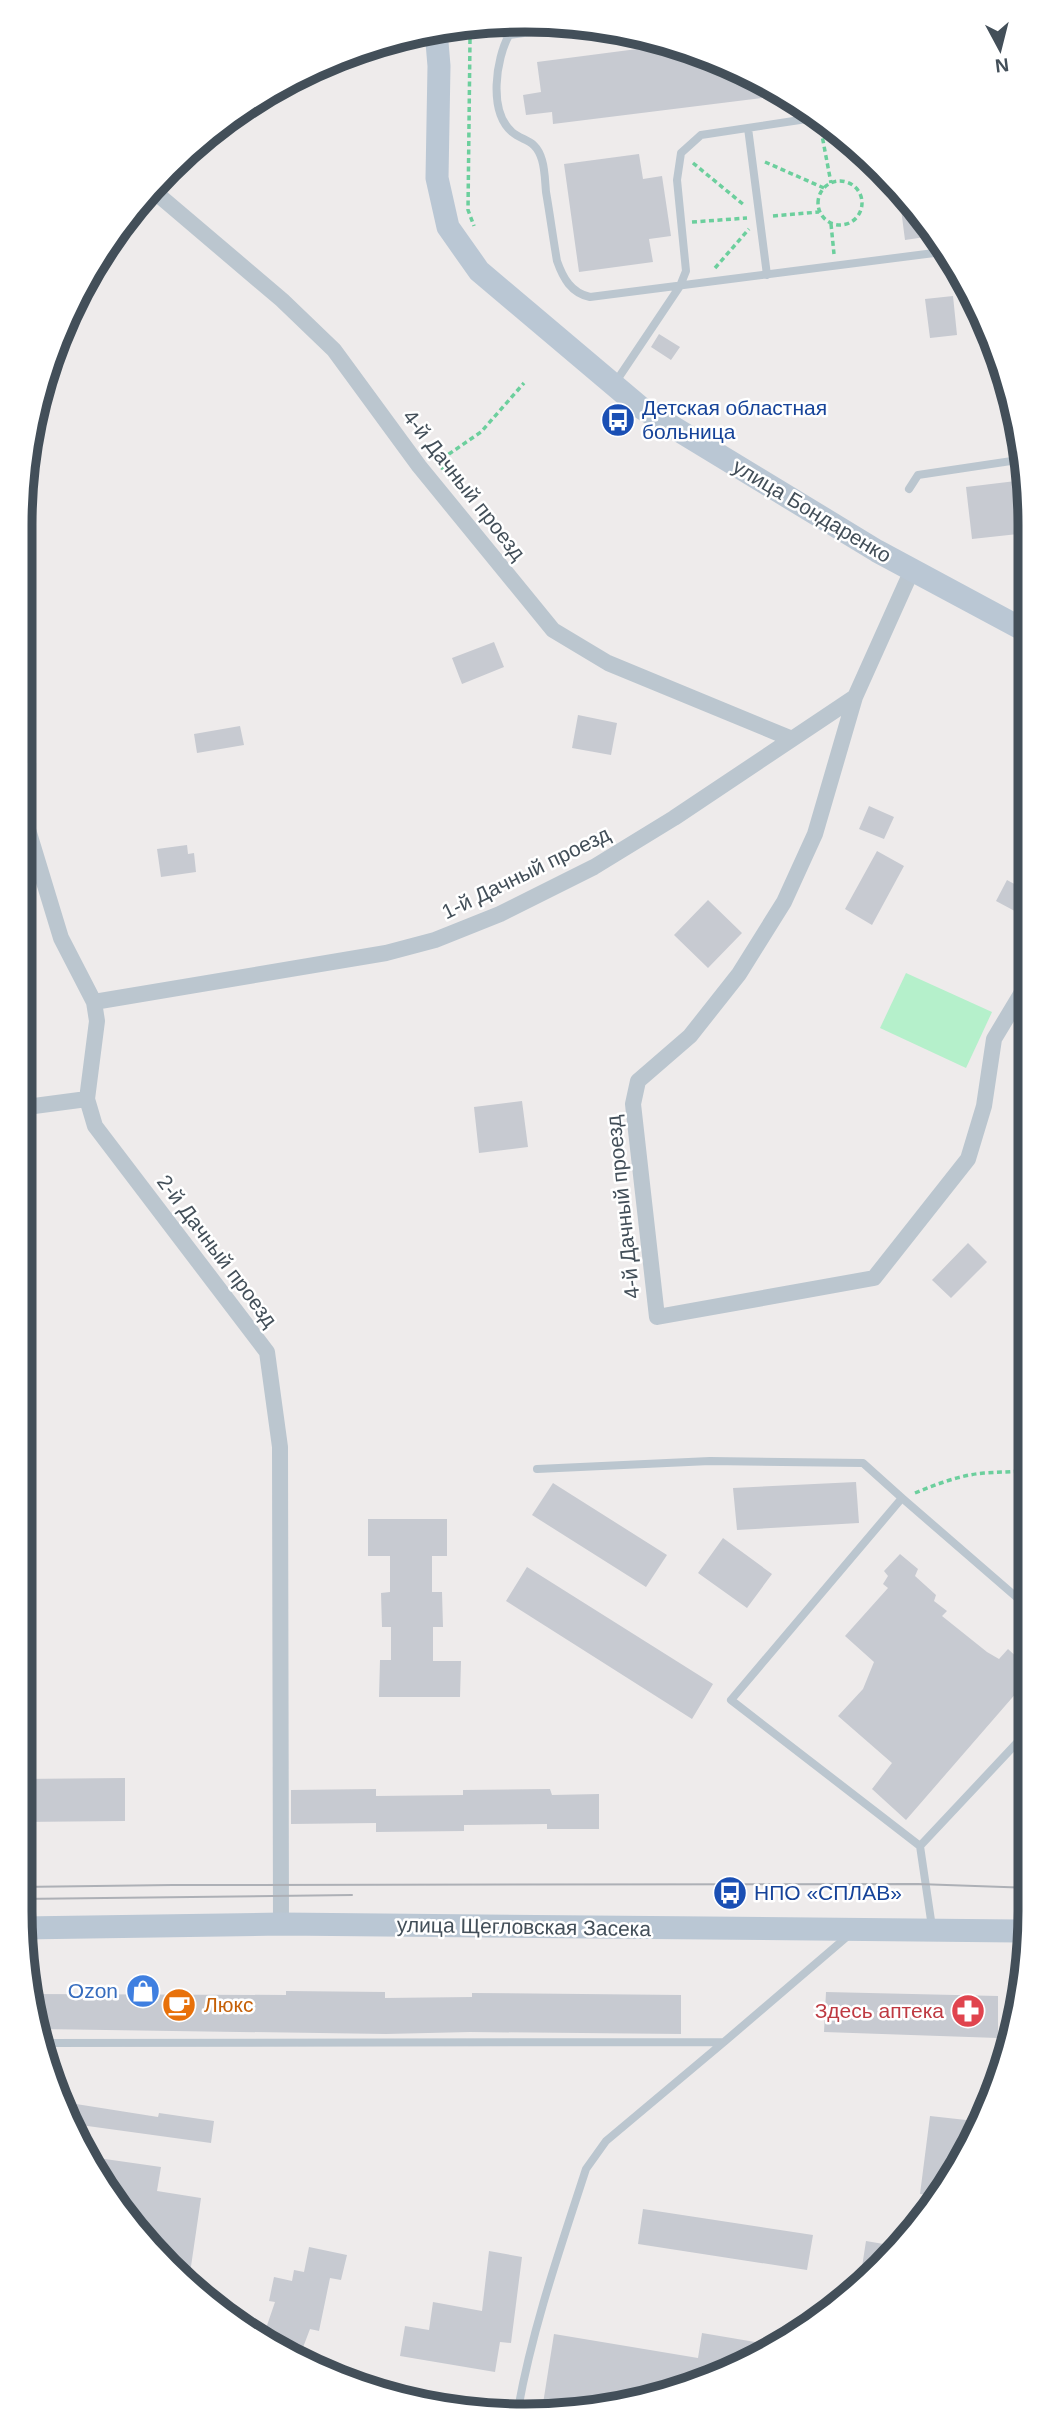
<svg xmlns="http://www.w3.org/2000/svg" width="1049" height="2435" font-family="Helvetica,sans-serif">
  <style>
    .green { fill: #b5f0cb }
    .building { fill: #c7cad1 }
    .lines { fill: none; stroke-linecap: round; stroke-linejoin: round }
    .path { stroke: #6ccf9d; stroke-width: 3.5; stroke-dasharray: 5 3.5; stroke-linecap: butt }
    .lane { stroke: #bbc6cf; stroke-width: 8 }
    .street { stroke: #bbc6cf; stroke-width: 16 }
    .secondary { stroke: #bac7d4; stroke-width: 23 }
    .tram { stroke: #adb0b6; stroke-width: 2 }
    .labels { text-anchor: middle; stroke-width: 5; stroke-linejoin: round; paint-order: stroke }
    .transit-label { font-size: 21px; fill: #164399; stroke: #fff; text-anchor: start }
    .street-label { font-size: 21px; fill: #434f59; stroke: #fff }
    .shop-label { font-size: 21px; fill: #366cbe; stroke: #fff; text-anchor: end }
    .food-label { font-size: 21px; fill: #c56008; stroke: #fff; text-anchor: start }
    .health-label { font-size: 21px; fill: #be3a42; stroke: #fff; text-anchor: end }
    .rim { fill: none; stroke: #434f59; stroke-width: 9 }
  </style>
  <rect width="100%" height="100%" fill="#eeebeb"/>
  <path class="green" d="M 906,973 L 992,1012 L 966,1068 L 880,1028 Z"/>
  <path class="building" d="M 668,42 L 687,46 L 786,95 L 553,124 L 552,112 L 526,115 L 523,95 L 541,92 L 537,62 L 668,45 Z
    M 639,154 L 643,179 L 662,176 L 671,236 L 649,239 L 653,262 L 579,272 L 564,164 Z
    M 898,186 L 905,192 L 932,236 L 905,240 Z
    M 953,296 L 957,335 L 930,338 L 925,299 Z
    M 659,334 L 680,347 L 671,360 L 651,347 Z
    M 1025,480 L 1026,533 L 972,539 L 966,487 Z
    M 494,642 L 504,667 L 462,684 L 452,658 Z
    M 578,715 L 617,723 L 611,755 L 572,748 Z
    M 240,726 L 244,745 L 197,753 L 194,734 Z
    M 869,806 L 894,817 L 884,839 L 859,829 Z
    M 187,845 L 188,854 L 194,853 L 196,872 L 161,877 L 157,849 Z
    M 877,851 L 904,866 L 872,925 L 845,909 Z
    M 1007,880 L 1027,891 L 1027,907 L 1022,915 L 996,901 Z
    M 708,900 L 742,933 L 708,968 L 674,935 Z
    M 522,1101 L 528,1147 L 479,1153 L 474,1107 Z
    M 968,1243 L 987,1262 L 951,1298 L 932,1280 Z
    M 856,1482 L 859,1523 L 737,1530 L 733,1488 Z
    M 553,1483 L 667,1555 L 646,1587 L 532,1515 Z
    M 368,1519 L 447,1519 L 447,1556 L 432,1556 L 432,1592 L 442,1592 L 443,1627 L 433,1627 L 433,1661 L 461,1661 L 460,1697 L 379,1697 L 380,1660 L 391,1660 L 391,1627 L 382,1627 L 381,1593 L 390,1592 L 390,1556 L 368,1556 Z
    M 723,1538 L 772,1574 L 747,1608 L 698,1573 Z
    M 900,1554 L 918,1569 L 915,1576 L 936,1595 L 934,1601 L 947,1611 L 942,1616 L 987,1652 L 999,1659 L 1008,1649 L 1022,1662 L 1014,1671 L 1025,1683 L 906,1820 L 872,1789 L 892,1763 L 838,1716 L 863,1689 L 874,1662 L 845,1636 L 888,1588 L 883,1584 L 888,1576 L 884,1571 Z
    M 527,1567 L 713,1684 L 692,1719 L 506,1601 Z
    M 125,1778 L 125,1821 L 19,1822 L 19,1779 Z
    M 376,1789 L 376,1796 L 463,1795 L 463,1790 L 550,1789 L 552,1795 L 599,1794 L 599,1829 L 547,1829 L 547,1824 L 464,1825 L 464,1831 L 376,1832 L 376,1823 L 291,1824 L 291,1790 Z
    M 286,1991 L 385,1992 L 385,1998 L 472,1997 L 472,1993 L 681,1995 L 681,2034 L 470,2032 L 386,2034 L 39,2029 L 33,1994 L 286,1995 Z
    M 826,1992 L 998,1996 L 998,2038 L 824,2032 Z
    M 76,2104 L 158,2117 L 159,2113 L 214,2121 L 211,2143 L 73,2124 Z
    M 930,2116 L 975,2121 L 972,2141 L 962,2163 L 938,2196 L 920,2194 Z
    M 84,2156 L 161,2167 L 157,2191 L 201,2198 L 189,2280 L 144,2243 Z
    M 643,2209 L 813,2235 L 807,2270 L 638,2244 Z
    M 866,2241 L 901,2247 L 860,2280 Z
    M 309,2247 L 347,2255 L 341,2280 L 330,2278 L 319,2331 L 310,2329 L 299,2358 L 272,2348 L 262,2340 L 275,2302 L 269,2301 L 274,2277 L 292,2281 L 294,2270 L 304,2272 Z
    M 489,2251 L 522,2257 L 511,2343 L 500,2342 L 495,2372 L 400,2356 L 405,2326 L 429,2330 L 433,2302 L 482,2311 Z
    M 702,2333 L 779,2346 L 687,2389 L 591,2411 L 542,2410 L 554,2334 L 698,2358 Z"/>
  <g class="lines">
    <path class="path" d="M 470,39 L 468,210 L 474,226
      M 821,130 L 831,183
      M 765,162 L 824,188
      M 693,163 L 744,205
      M818 203a22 22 0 1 1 44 0a22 22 0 1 1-44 0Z
      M 773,216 L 819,212
      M 692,222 L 747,218
      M 831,224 L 834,254
      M 715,268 L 749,229
      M 442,470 L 449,454 L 481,432 L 524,383
      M 915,1493 C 937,1484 960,1475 984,1473 C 999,1472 1013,1472 1028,1470
      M 1019,1584 L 1029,1558"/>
    <path class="lane" d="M 467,24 L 509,35
      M 590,24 L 509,35 C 496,59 488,111 512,132 C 524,142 536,139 542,160 C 545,170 545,181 546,192 C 550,215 553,238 557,261 C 563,278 571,293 590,297 L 942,252
      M 748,128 L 767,275
      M 615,383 L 680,286 L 686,271 L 677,180 L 681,153 L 701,135 L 820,117
      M 909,489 L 918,475 L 1025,459
      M 537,1469 L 710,1461 L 863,1463 L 902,1498
      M 920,1846 L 1029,1730
      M 932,1927 L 920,1846 L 731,1700 L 902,1498 L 1029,1608
      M 41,2043 L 724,2042 L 849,1935
      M 518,2409 C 533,2326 560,2249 586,2169 L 606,2141 L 724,2042"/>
    <path class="street" d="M 149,187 L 282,300 L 334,350 L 419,466 L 553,630 L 608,663 L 792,739
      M 912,570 L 855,697 L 815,834 L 784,902 L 739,974 L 690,1036 L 638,1081 L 633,1104 L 657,1317 L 874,1278 L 968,1159 L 984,1106 L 994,1039 L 1027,984
      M 19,800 L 61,938 L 94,1002 L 97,1021 L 87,1099 L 95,1126 L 267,1352 L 280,1447 L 281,1924
      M 94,1002 L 386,953 L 435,940 L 500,914 L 594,867 L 674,818 L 855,697
      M 19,1108 L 87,1099"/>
    <path class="secondary" d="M 436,30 L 439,66 L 437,178 L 448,227 L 479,271 L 640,407 L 877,551 L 1026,631
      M 22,1928 L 281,1924 L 1026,1931"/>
    <path class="tram" d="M 19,1887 L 172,1885 L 918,1884 L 1030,1888
      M 19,1899 L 352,1895"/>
  </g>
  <defs>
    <g id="bus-disc" transform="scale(1.75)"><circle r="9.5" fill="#1a4fb4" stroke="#fff"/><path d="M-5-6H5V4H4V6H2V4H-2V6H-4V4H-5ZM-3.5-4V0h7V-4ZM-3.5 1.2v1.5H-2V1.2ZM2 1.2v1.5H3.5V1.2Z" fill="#fff"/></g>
    <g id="shop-disc" transform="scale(1.75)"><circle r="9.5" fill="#3f7fe0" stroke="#fff"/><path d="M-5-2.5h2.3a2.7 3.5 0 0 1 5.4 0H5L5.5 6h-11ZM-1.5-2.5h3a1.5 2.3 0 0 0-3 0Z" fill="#fff"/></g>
    <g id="cafe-disc" transform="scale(1.75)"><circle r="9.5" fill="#e8710a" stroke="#fff"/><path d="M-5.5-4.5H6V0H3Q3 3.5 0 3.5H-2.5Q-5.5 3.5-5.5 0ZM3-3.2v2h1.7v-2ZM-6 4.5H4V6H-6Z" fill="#fff"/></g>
    <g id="pharmacy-disc" transform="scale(1.75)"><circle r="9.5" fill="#e0444e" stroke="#fff"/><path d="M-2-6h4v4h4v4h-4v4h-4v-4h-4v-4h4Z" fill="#fff"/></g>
  </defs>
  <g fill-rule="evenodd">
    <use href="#bus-disc" x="618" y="420"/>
    <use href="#bus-disc" x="730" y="1893"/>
    <use href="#shop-disc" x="143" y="1991"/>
    <use href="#cafe-disc" x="179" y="2005"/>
    <use href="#pharmacy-disc" x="968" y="2011"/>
  </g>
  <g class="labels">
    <g class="transit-label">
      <text x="642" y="415">Детская областная<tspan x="642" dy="24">больница</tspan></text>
      <text x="754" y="1900">НПО «СПЛАВ»</text>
    </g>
    <g class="street-label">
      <text transform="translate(464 485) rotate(52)" y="7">4-й Дачный проезд</text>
      <text transform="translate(812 511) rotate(31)" y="7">улица Бондаренко</text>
      <text transform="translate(526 873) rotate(-26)" y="7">1-й Дачный проезд</text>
      <text transform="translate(623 1207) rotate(-96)" y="7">4-й Дачный проезд</text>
      <text transform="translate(217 1251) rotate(53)" y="7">2-й Дачный проезд</text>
      <text transform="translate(524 1927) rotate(1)" y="7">улица Щегловская Засека</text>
    </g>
    <g class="shop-label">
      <text x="118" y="1998">Ozon</text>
    </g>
    <g class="food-label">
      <text x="204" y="2012">Люкс</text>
    </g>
    <g class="health-label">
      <text x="944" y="2018">Здесь аптека</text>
    </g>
  </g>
  <path d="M0 0H1049V2435H0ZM525 32H525A493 493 0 0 1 1018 525V1911A493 493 0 0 1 525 2404H525A493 493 0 0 1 32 1911V525A493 493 0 0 1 525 32Z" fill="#fff" fill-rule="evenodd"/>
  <path class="rim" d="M525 32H525A493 493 0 0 1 1018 525V1911A493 493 0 0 1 525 2404H525A493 493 0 0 1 32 1911V525A493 493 0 0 1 525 32Z"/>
  <g transform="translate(1000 49) rotate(173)" stroke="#ffffff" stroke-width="5" paint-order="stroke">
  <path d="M0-5L12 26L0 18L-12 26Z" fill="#434f59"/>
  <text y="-10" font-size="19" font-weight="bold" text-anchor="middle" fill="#434f59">N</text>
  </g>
</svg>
